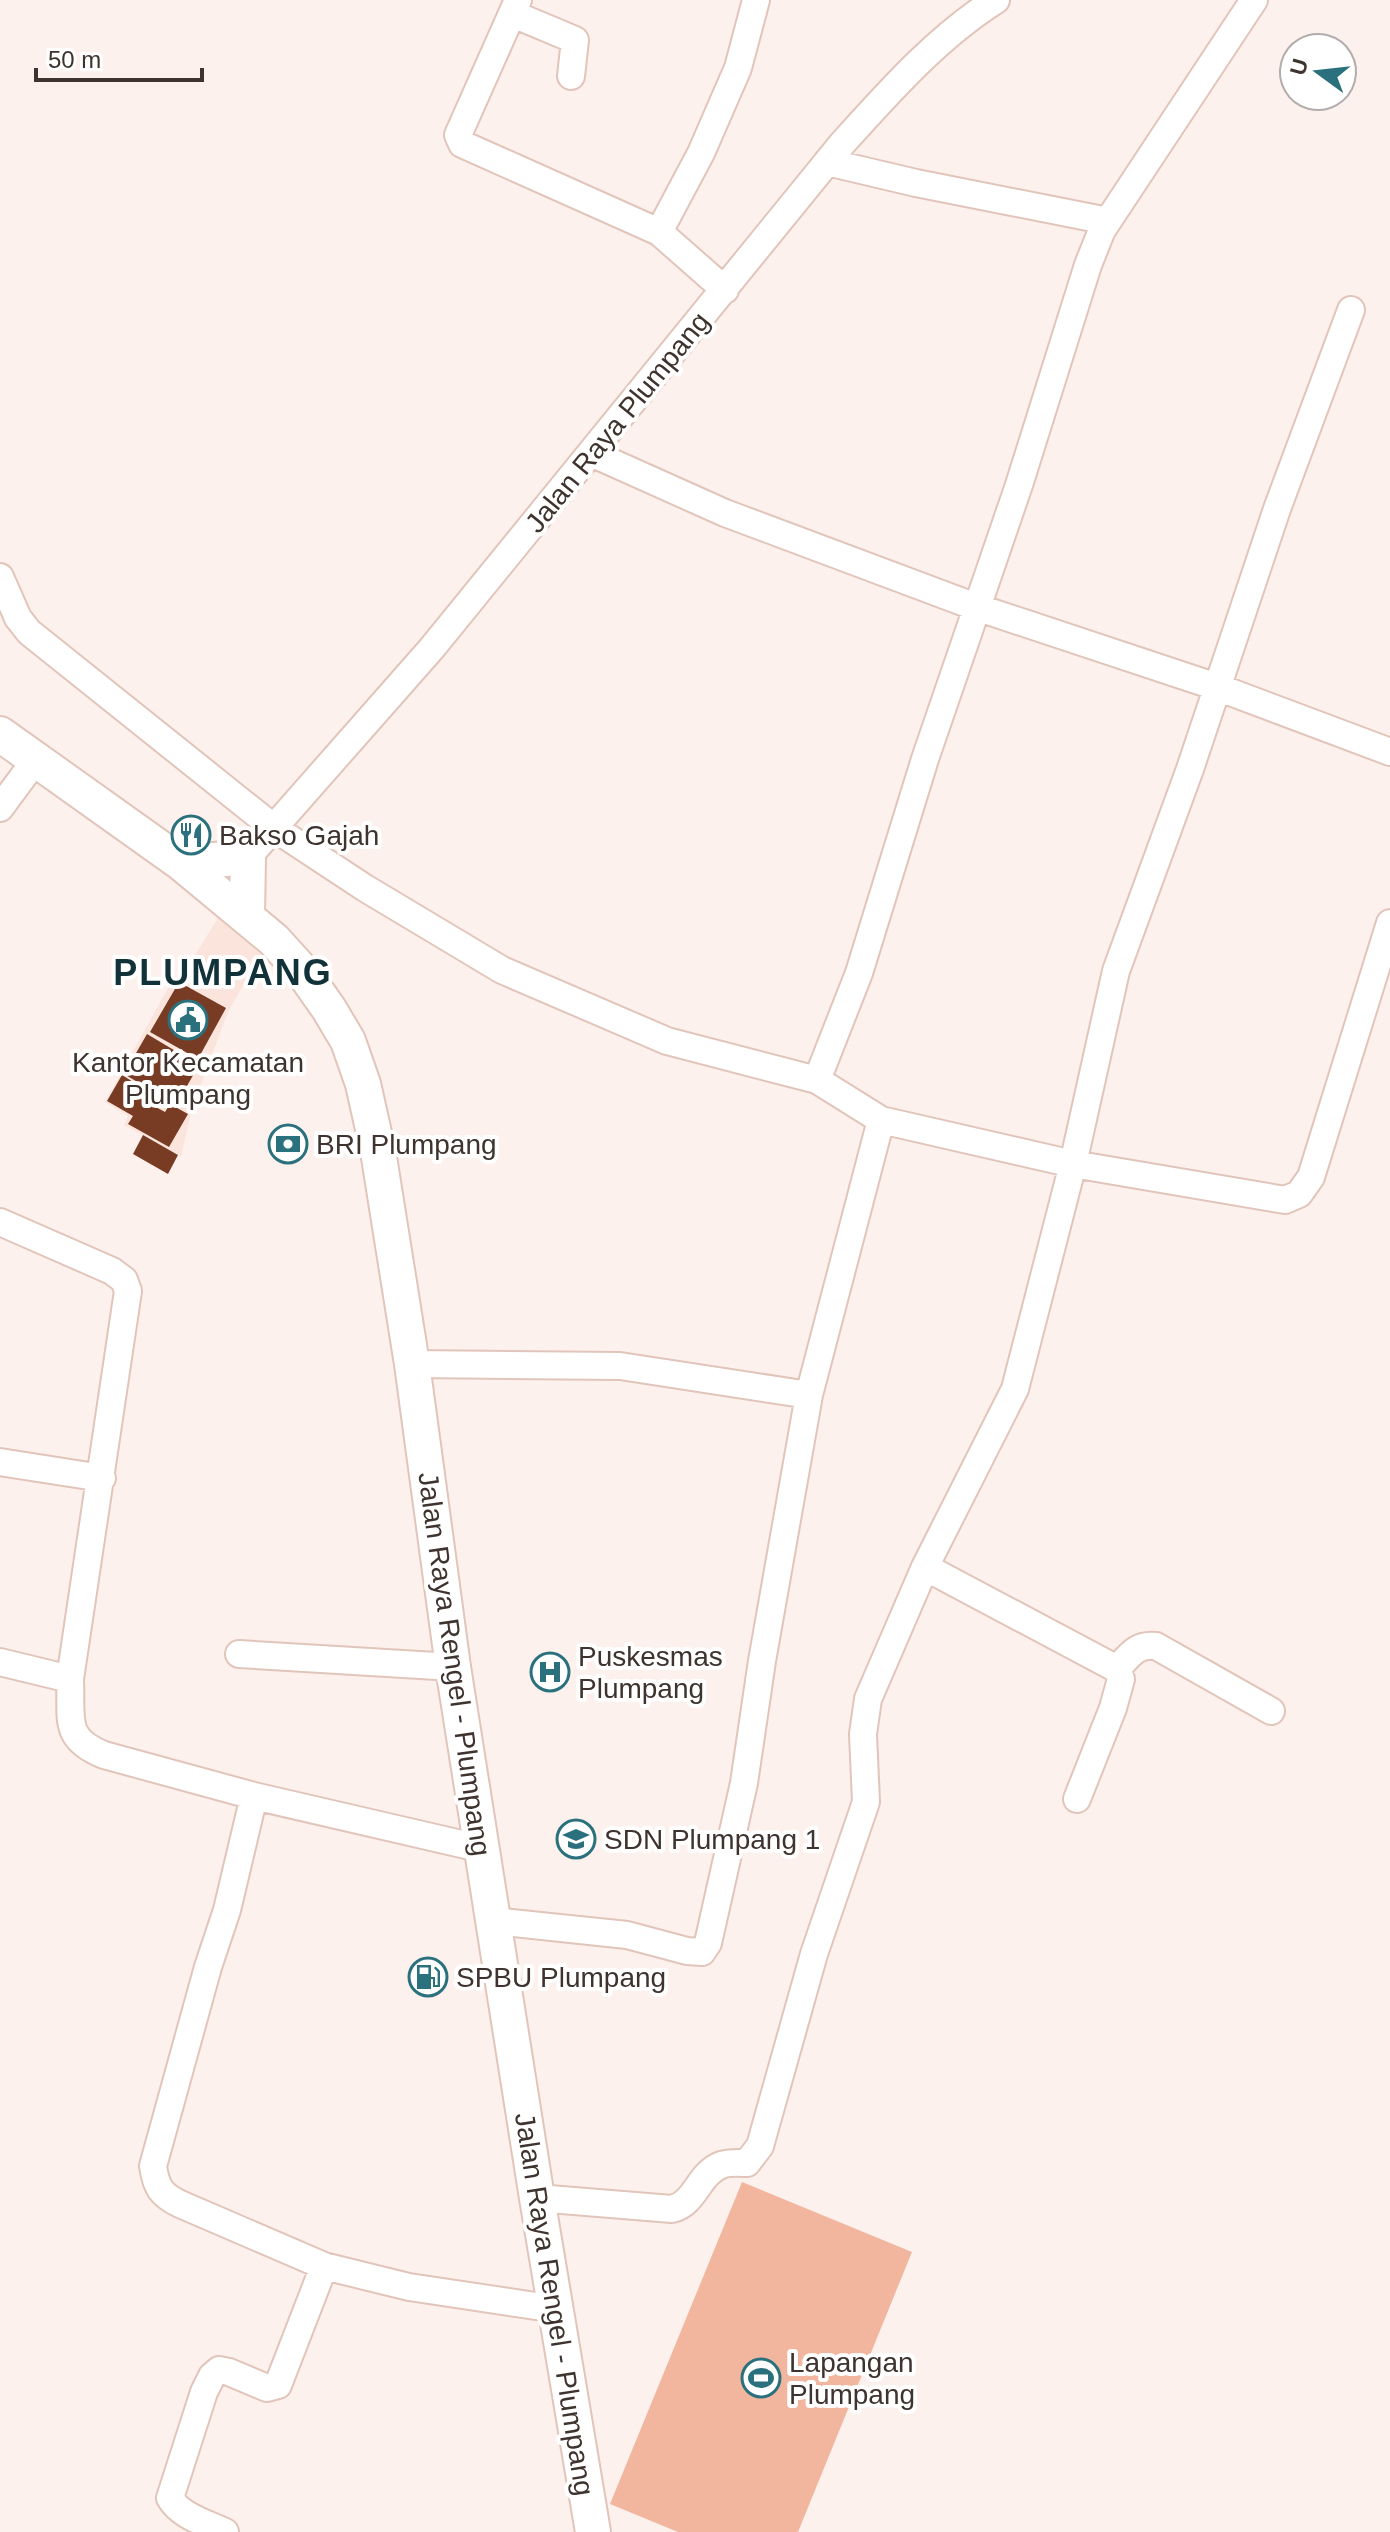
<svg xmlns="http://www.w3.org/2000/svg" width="1390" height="2532" font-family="Arial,sans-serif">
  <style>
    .built { fill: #fbe4dc }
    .green { fill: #f2b69f }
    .building { fill: #783c25 }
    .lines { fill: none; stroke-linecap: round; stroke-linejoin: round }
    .minor-casing { stroke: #e1c5ba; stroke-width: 30 }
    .major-casing { stroke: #e1c5ba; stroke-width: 38 }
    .minor { stroke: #fff; stroke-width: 26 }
    .major { stroke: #fff; stroke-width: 34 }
    .labels { text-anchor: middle; stroke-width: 8; stroke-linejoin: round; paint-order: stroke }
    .street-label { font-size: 28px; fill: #3e332f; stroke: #fff }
    .poi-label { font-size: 28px; fill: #3e332f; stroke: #fff; text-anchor: start }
    .district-label { font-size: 36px; font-weight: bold; letter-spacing: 2px; fill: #103238; stroke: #fff }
  </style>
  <rect width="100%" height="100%" fill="#fdf1ed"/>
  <path class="built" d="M 218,918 L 261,954 L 228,1012 L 192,1109 L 181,1156 L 124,1125 L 128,1116 L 105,1102 L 173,979 L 185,971 Z"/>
  <path class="green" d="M 742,2182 L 912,2252 L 798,2532 L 678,2532 L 610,2504 Z"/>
  <path class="building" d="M 179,982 L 226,1008 L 198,1059 L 150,1032 Z
    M 147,1034 L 199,1065 L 176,1105 L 124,1074 Z
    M 122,1075 L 146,1090 L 141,1099 L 165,1112 L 170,1104 L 188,1114 L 169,1147 L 128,1124 L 133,1116 L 107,1101 Z
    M 143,1135 L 178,1155 L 168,1174 L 133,1154 Z"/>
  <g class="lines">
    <g class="minor-casing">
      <path id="minor" d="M 518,0 L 458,135 L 462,144 L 659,232 L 725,290
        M 513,14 L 575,40 L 571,76
        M 827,162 L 916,183 L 1108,221
        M 659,232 L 701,153 L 738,68 L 756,0
        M 591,453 L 725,513 L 976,607 L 1217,687 L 1390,752
        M 0,577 L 18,618 L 29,632 L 274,828 L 365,888 L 502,970 L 667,1041 L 817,1080 L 881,1120 L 1073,1164 L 1285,1200 L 1299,1194 L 1311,1177 L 1390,923
        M 0,808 L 37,758
        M 248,857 L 432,648 L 841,145 C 888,93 936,38 996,0
        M 817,1080 L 859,973 L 925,759 L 1019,485 L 1088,265 L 1102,230 L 1254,0
        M 0,1222 L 112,1271 L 124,1280 L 128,1291 L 70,1679 C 72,1719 62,1738 104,1755 L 254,1796 L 483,1849
        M 412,1364 L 620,1366 L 809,1395
        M 0,1462 L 102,1478
        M 925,1567 L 1117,1669 L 1121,1679 L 1113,1708 L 1077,1799
        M 239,1654 L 453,1667
        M 0,1662 L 70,1679
        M 1117,1669 C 1130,1655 1136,1644 1156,1646 L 1271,1711
        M 254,1796 L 227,1910 L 208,1967 L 153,2166 C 156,2187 161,2195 180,2204 L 324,2266 L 409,2287 L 556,2309
        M 494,1921 L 627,1935 L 687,1951 L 702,1952 L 708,1943 L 744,1783 L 762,1661 L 809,1395 L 881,1120
        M 537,2198 L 672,2209 C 696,2203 698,2174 721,2165 C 729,2162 739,2163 747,2163 L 760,2146 L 814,1954 L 866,1802 L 863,1734 L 868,1699 L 925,1567 L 1015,1389 L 1073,1164 L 1116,971 L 1190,769 L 1277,509 L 1351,310
        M 225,2532 C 206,2523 180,2516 170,2498 L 204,2392 L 212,2376 L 219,2370 L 229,2372 L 267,2388 L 278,2385 L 324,2266"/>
    </g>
    <g class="major-casing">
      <path id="major" d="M 0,734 L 181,863 L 274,940 L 303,972 L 329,1009 L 348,1041 L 363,1084 L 378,1151 L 412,1364 L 453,1667 L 537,2198 L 593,2532
        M 181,863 L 248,857 L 247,916"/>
    </g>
    <use href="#minor" class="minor"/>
    <use href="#major" class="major"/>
  </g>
  <defs>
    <g id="restaurant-ring" transform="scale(2)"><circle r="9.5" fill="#fff" stroke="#2a717d" stroke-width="1.5"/><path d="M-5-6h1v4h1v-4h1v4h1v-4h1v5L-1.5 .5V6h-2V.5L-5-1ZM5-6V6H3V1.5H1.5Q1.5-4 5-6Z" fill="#2a717d"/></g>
    <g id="civic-ring" transform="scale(2)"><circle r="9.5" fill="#fff" stroke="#2a717d" stroke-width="1.5"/><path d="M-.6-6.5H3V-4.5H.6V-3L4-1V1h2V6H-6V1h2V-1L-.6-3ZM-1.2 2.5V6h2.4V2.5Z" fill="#2a717d"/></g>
    <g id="bank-ring" transform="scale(2)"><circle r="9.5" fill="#fff" stroke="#2a717d" stroke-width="1.5"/><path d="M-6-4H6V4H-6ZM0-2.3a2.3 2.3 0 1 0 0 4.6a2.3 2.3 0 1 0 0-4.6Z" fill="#2a717d"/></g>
    <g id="hospital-ring" transform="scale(2)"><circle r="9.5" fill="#fff" stroke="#2a717d" stroke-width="1.5"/><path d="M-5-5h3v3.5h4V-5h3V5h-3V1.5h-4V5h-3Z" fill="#2a717d"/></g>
    <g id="school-ring" transform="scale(2)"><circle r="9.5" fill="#fff" stroke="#2a717d" stroke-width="1.5"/><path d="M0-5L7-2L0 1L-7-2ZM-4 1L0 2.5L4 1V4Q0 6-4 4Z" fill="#2a717d"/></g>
    <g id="fuel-ring" transform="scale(2)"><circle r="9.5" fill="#fff" stroke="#2a717d" stroke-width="1.5"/><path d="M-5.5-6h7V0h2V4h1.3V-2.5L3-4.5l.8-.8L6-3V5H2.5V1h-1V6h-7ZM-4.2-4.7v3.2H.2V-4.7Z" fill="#2a717d"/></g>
    <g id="stadium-ring" transform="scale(2)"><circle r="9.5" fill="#fff" stroke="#2a717d" stroke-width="1.5"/><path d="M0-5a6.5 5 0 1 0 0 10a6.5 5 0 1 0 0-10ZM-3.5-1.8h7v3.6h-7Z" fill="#2a717d"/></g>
  </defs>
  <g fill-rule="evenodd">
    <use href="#restaurant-ring" x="191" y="835"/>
    <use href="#civic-ring" x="188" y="1020"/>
    <use href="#bank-ring" x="288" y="1144"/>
    <use href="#hospital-ring" x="550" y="1672"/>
    <use href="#school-ring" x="576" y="1839"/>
    <use href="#fuel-ring" x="428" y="1977"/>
    <use href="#stadium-ring" x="761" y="2378"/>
  </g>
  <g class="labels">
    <g class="street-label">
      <text transform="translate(617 422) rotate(-51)" y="10">Jalan Raya Plumpang</text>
      <text transform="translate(455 1664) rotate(82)" y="10">Jalan Raya Rengel - Plumpang</text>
      <text transform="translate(555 2304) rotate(81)" y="10">Jalan Raya Rengel - Plumpang</text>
    </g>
    <g class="poi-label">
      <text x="219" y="845">Bakso Gajah</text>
      <text x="188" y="1072" text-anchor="middle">Kantor Kecamatan<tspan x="188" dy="32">Plumpang</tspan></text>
      <text x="316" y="1154">BRI Plumpang</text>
      <text x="578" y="1666">Puskesmas<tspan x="578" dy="32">Plumpang</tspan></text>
      <text x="604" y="1849">SDN Plumpang 1</text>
      <text x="456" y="1987">SPBU Plumpang</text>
      <text x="789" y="2372">Lapangan<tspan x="789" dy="32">Plumpang</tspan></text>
    </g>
    <g class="district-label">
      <text x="223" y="985">PLUMPANG</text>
    </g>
  </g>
  <g transform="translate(1318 72) rotate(285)"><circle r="38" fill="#ffffff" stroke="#b2adac" stroke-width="2"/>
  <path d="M0-6L14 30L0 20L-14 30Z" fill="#2a717d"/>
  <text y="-12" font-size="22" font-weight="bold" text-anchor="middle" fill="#3e332f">U</text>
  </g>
  <path d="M36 68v12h166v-12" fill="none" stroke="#3e332f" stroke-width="4"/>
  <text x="48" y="68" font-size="24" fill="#3e332f" stroke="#ffffff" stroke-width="6" paint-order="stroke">50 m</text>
</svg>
